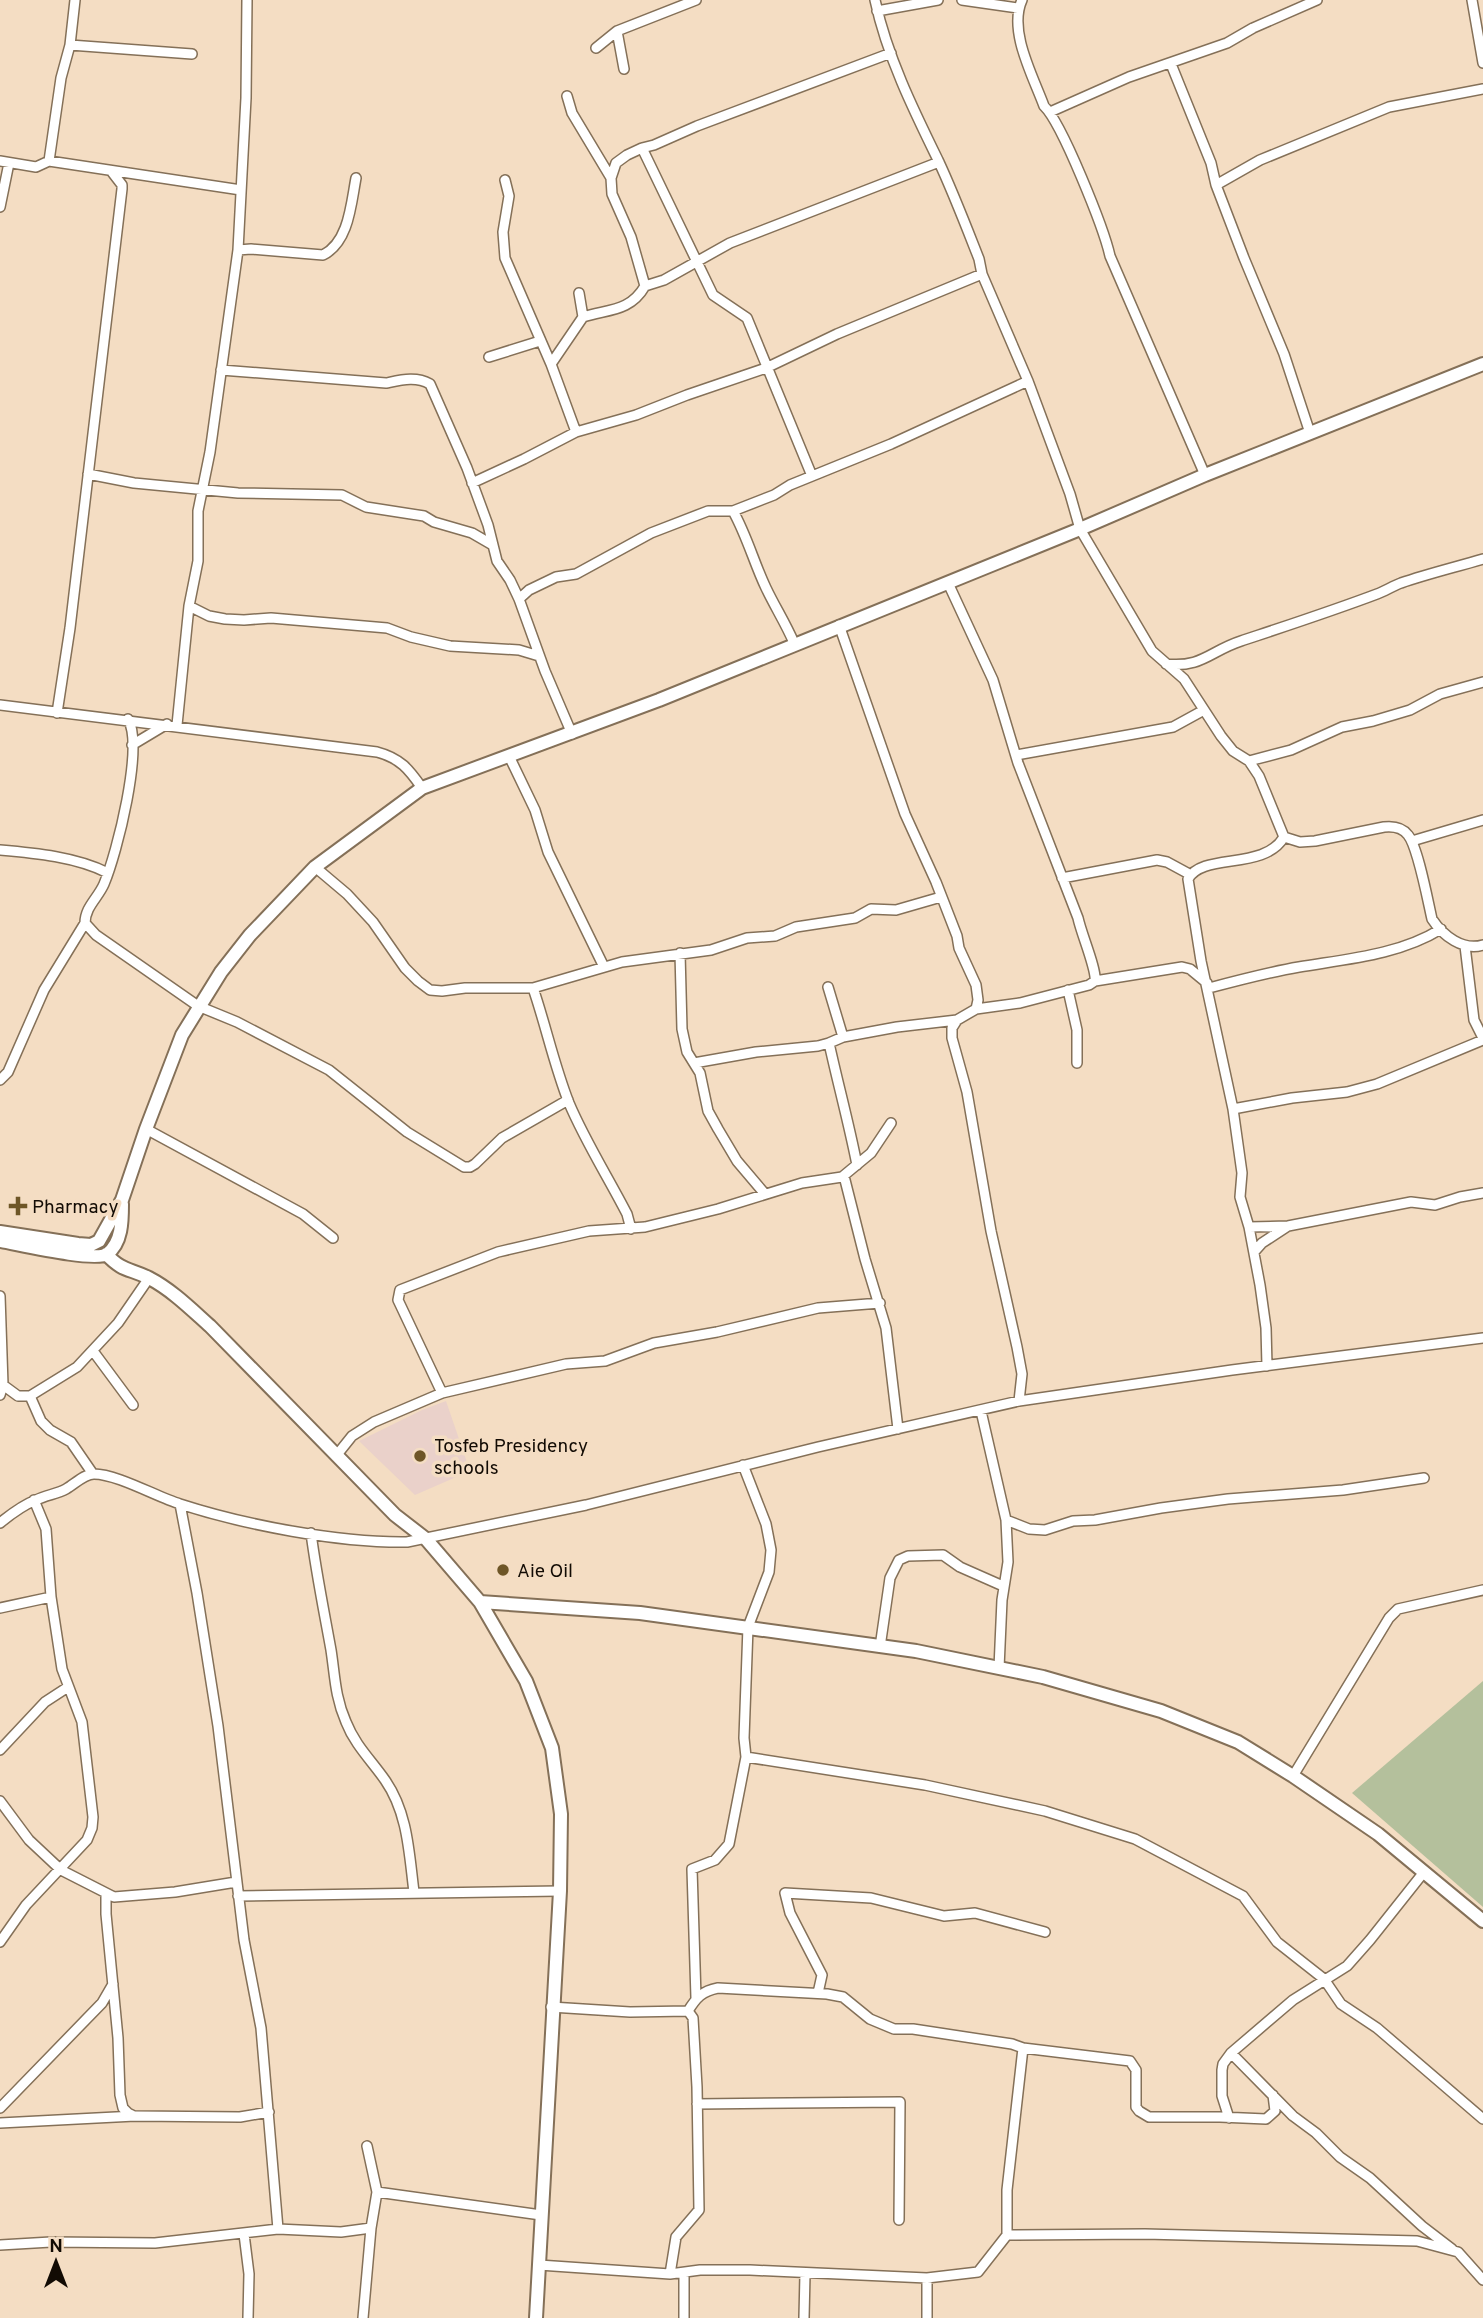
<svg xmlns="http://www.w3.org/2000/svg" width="1483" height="2318" font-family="Overpass,sans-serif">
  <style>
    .education { fill: #ead1ca }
    .green { fill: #b4c09c }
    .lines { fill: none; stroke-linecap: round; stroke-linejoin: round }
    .street-casing { stroke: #847058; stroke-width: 12 }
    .secondary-casing { stroke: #847058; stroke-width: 16 }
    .street { stroke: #fff; stroke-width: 9 }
    .secondary { stroke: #fff; stroke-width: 12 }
    .poi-dot { fill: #6e5627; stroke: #f4ddc3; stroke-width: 2.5 }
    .labels { text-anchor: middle; stroke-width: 7; stroke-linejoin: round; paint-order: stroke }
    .poi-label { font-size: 19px; fill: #120b04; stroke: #f4ddc3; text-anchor: start }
  </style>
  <rect width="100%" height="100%" fill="#f4ddc3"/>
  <path class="education" d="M 446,1401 L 470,1471 L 415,1495 L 359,1441 L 422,1410 Z"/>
  <path class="green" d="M 1483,1681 L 1483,1907 L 1352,1793 Z"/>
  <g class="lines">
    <g class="street-casing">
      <path id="street" d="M 875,0 C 887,56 913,109 938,160 C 953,192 966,226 979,259 L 982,274 L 1028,381 L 1070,494 L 1080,529 L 1152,651 L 1184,679 L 1221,736 L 1233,751 L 1249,761 L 1259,776 L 1284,837
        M 962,0 L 1018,8
        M 1022,0 C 1008,31 1033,76 1044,106 C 1062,123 1104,229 1110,256 L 1205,475
        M 1472,0 L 1483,63
        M 877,11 L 938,0
        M 70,45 L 192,54
        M 596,48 L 617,31
        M 1171,64 L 1211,163 L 1216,185 L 1244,258 L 1284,354 L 1310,433
        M 624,69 L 617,31 L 696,0
        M 567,96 L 572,113 L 611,178
        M 1050,112 L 1129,77 L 1227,43 L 1253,28 L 1317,0
        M 642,148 L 713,295 L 747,318 L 812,476
        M 0,161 L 36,167 L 49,161 L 241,190
        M 49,161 L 61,78 L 70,45 L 75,0
        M 505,180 L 509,196 L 503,232 L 505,258 L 551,364 L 576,432
        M 1216,185 L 1260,160 L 1389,107 L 1483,89
        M 0,207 L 9,163
        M 238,250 L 251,249 L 323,255 C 349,242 351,204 356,178
        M 645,286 L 664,280 L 730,243 L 939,162
        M 583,317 C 608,309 630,312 645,286 L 631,237 L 612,194 L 611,178 L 616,163 L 627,155 L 642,148 L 654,145 L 697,126 L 891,53
        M 489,357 L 540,341
        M 551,364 L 583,317 L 579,293
        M 221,370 L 386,383 C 401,380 416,376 430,384 L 467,468 L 488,525 L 497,561 L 510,580 L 519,599 L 545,671 L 572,734
        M 88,474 L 134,483 L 238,493 L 342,495 L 366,507 L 424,516 L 434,522 L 472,533 L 491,544
        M 472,483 L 524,459 L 576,432 L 636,415 L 687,395 L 766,368 L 837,334 L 982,274
        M 733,511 C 747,536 754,563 766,588 C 775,607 786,624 794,643
        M 948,583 L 993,680 L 1018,763 L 1078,918 C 1081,933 1097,970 1095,981
        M 519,599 L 529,590 L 556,577 L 576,574 L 651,533 L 708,511 L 733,511 L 774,495 L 790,485 L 891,444 L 1028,381
        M 189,606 L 209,616 L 225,619 L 244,620 L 271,618 L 387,628 L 411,637 L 450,646 L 519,650 L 539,656
        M 839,625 L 905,814 L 936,882 L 957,936 L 959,948 L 976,985 L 978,1000 L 976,1009 L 957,1020 L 952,1028 L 952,1038 L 967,1092 L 991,1231 L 1017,1347 L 1022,1374 L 1019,1401
        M 1166,664 C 1202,668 1210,651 1241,641 C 1286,626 1332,611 1377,594 C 1385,591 1393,586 1401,583 C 1427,574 1456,567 1483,559
        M 0,705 L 377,752 C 400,758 409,769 422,788
        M 57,713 L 70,628 L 122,189 L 122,185 L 112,172
        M 177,725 L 189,606 L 198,561 L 198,511 L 210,452 L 238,250 L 246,98 L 247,0
        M 132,745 L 167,724
        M 1016,755 L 1173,727 L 1204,710
        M 509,756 L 535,810 L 548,852 L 604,967
        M 1249,761 L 1291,750 L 1342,727 L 1373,721 L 1410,710 L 1440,694 L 1483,682
        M 1284,837 L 1300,842 L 1315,841 L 1384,827 C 1393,826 1402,827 1408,835 C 1418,847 1428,902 1432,919 C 1443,936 1463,951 1483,945
        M 1412,841 L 1483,820
        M 0,850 C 35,853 77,857 108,873
        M 315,867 L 347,894 L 373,922 L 405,968 L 418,981 L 430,990 L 442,991 L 465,988 L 533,988 L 622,962 L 711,950 L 747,938 L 775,936 L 796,927 L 855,918 L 871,909 L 896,910 L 941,897
        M 1062,878 L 1157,860 L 1167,862 L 1191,875
        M 85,923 L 96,935 L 198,1006 L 237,1022 L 329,1070 L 407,1132 L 464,1167 L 470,1167 L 475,1164 L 502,1138 L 568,1100
        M 1465,946 L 1474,1020 L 1483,1038
        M 680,953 L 682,1029 L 687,1052 L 700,1073 L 708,1111 L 718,1129 L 737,1161 L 765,1194
        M 828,987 L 843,1037
        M 533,988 C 546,1026 554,1065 569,1103 C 585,1141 608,1177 627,1214 L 631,1229
        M 1209,988 C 1239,980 1269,972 1299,967 C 1347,959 1399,955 1441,929
        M 1068,990 L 1077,1030 L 1077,1063
        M 976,1009 L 1020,1003 L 1089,985 L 1095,981 L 1182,967 L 1190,969 L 1207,983
        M 829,1043 C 838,1084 849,1124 857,1165
        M 694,1063 L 756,1052 L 818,1046 L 829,1043 L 843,1037 L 897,1027 L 957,1020
        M 0,1080 L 8,1072 L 44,990 L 85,923 C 85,907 98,898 104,884 C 117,853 144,747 128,719
        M 1233,1109 L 1292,1098 L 1347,1092 L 1377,1084 L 1483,1040
        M 146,1129 L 303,1214 L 333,1238
        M 844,1176 L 865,1259 L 886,1328 L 898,1429
        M 1249,1227 L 1288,1226 L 1411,1202 L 1435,1205 L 1460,1197 L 1483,1193
        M 1254,1252 L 1262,1243 L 1288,1226
        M 0,1296 L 3,1385 L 0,1395
        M 93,1351 L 133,1405
        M 1267,1366 L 1266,1328 L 1260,1285 L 1249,1227 L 1240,1197 L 1242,1173 L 1233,1109 L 1201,961 L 1188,879 C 1203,852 1264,871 1284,837
        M 3,1385 L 18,1396 L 30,1396 L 77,1367 L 118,1323 L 149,1278
        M 442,1393 L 398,1300 L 400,1290 L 498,1252 L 589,1231 L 645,1227 L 718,1209 L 802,1183 L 842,1177 L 871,1153 L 891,1123
        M 30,1396 L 41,1421 L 50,1430 L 71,1442 L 93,1474
        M 981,1411 L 1006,1520 L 1008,1562 L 1002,1600 L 999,1668
        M 336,1456 L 352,1436 L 374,1422 L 442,1393 L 566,1364 L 605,1361 L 654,1343 L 717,1332 L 818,1308 L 880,1303
        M 180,1504 L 197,1593 L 218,1726 L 244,1940 L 261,2028 L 278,2229
        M 1006,1520 L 1029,1529 L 1045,1530 L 1073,1521 L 1095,1520 L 1161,1508 L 1228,1499 L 1343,1490 L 1424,1478
        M 0,1523 C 11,1514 23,1505 36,1500 C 46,1495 57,1494 66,1489 C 75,1484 84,1474 94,1474 C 117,1474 157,1497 180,1504 C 245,1525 339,1543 407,1542 L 586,1505 L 818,1447 L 1019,1401 L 1232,1370 L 1483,1338
        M 311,1533 C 316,1572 324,1611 331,1650 C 335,1676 335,1697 346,1722 C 355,1745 371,1760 385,1780 C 408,1813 409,1853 414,1892
        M 0,1608 L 51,1597
        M 880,1647 L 890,1578 L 899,1560 L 908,1556 L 943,1555 L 960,1567 L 1003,1586
        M 0,1750 L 45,1702 L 68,1687
        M 746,1757 L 925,1785 L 1045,1811 L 1135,1839 L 1243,1896 L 1277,1942 L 1324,1979 L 1341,2004 L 1377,2028 L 1483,2119
        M 1293,1776 L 1389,1618 L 1398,1609 L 1483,1590
        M 0,1801 L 29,1840 L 61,1870 L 114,1897 L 175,1892 L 236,1882
        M 106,1894 L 106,1914 L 118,2038 L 120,2095 L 123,2108 L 128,2113 L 134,2116
        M 238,1896 L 560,1891
        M 0,1942 L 26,1905 L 87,1840 L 92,1828 L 93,1817 L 82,1722 L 62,1669 L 51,1597 L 46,1529 L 34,1500
        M 818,1993 L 822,1975 L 790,1913 L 785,1893 L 871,1898 L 944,1916 L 975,1913 L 1045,1932
        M 696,1998 L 692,1869 L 715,1860 L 729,1844 L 746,1757 L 744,1738 L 748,1627 L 769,1572 L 771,1550 L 766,1524 L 743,1465
        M 551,2007 L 630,2012 L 688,2011
        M 688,2011 C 696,1998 702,1991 718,1988 L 827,1994 L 843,1997 L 870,2019 L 894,2029 L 913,2029 L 1012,2044 L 1023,2048 L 1130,2061 L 1136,2070 L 1136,2107 L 1139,2111 L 1149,2117 L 1220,2117 L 1266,2119 L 1275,2111 L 1273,2095
        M 1231,2053 L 1293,2116 L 1316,2133 L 1340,2157 L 1370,2178 L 1422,2226 L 1452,2249
        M 697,2104 L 900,2102 L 899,2220
        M 0,2108 L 102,2003 L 113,1984
        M 1229,2118 L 1222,2096 L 1222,2070 L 1223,2064 L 1231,2053 L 1293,2000 L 1347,1966 L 1370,1940 L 1424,1872
        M 0,2123 L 135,2116 L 240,2117 L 269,2112
        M 377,2192 L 541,2215
        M 244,2234 L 249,2274 L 248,2318
        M 1007,2235 L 1007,2190 L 1023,2048
        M 0,2245 L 51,2242 L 155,2243 L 278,2229 L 341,2232 L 371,2228
        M 539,2265 L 670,2274 L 700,2270 L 750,2270 L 927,2278 L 978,2272 L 1007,2235 L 1145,2234 L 1417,2241 L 1458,2252 L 1483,2280
        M 670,2274 L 676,2237 L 699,2210 L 697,2087 L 693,2018 L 688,2011
        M 927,2278 L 927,2318
        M 363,2318 L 371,2228 L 377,2192 L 367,2146
        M 684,2318 L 684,2273
        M 804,2318 L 805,2274"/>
    </g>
    <g class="secondary-casing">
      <path id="secondary" d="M 0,1232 L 78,1244 L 91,1245 L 99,1241 L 122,1200 L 146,1129 L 182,1035 L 221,972 L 250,935 L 315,867 L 422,788 L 659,700 L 1080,529 L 1205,475 L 1483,364
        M 0,1241 C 18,1244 95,1262 107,1254 C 122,1243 122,1221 122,1204
        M 106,1254 C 123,1272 129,1268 149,1278 C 172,1290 191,1309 210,1326 L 395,1515 L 426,1539 L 480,1602 L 526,1681 L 552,1748 L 561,1814 L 560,1891 L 536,2318
        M 480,1602 L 640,1613 L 916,1651 L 1043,1677 L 1161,1711 L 1238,1742 L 1293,1776 L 1378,1834 L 1483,1921"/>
    </g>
    <use href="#street" class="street"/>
    <use href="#secondary" class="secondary"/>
  </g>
  <g class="poi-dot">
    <path d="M14.5 1195.5h7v7h7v7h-7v7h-7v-7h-7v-7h7z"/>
    <circle cx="420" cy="1456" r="7"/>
    <circle cx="503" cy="1570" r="7"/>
  </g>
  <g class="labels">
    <g class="poi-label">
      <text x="32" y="1213">Pharmacy</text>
      <text x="434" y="1452">Tosfeb Presidency<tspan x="434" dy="22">schools</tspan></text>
      <text x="517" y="1577">Aie Oil</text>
    </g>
  </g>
  <g transform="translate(56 2262)" stroke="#f4ddc3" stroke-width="5" paint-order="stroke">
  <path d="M0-5L12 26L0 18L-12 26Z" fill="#120b04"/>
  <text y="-10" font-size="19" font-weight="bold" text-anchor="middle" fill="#120b04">N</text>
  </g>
</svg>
